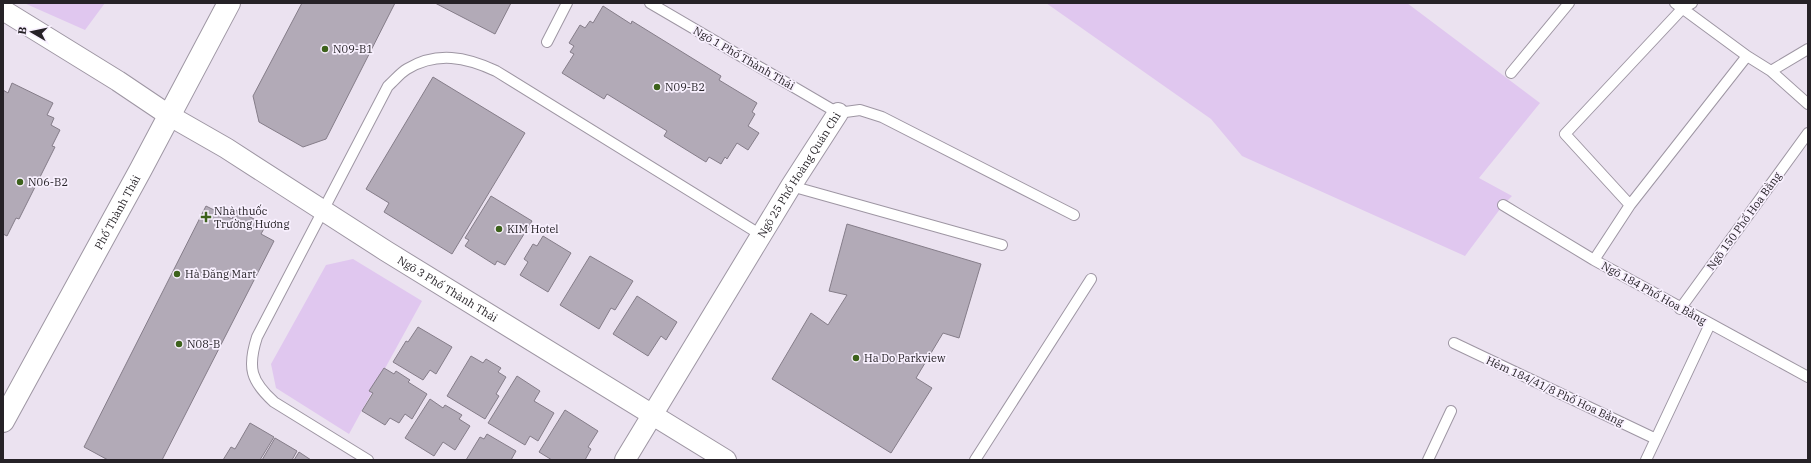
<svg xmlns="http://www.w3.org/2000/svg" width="1811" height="463" font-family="'IBM Plex Serif',serif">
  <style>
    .green { fill: #e0c7ef }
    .building { fill: #b2aab7; stroke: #857d89 }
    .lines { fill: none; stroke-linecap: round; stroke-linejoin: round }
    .service-casing { stroke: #9e96a3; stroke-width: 12 }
    .minor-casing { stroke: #9e96a3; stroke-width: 22 }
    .tertiary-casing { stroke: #9e96a3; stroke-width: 24 }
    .service { stroke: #fff; stroke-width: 10 }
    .minor { stroke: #fff; stroke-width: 20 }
    .tertiary { stroke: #fff; stroke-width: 22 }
    .poi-dot { fill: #3d621c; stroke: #f8f0fe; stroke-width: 1.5 }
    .labels { text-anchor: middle; stroke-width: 3.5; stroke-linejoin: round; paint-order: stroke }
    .poi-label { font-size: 11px; fill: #262227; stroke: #f8f0fe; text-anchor: start }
    .street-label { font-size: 11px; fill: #262227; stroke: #f8f0fe }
  </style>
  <rect width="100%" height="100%" fill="#ebe2f0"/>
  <path class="green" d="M 24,3 L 105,3 L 85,30 Z
    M 1046,3 L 1407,3 L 1540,103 L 1479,178 L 1512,196 L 1503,205 L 1465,256 L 1242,156 L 1211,119 Z
    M 353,259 L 422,301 L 349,434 L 276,388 L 271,364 L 326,265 Z"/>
  <path class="building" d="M 302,3 L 395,3 L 326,139 L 303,147 L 259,122 L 253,96 Z
    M 435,3 L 511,3 L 495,34 Z
    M 603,6 L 631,24 L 632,21 L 721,76 L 719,80 L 757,103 L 752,112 L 755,114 L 748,126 L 759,133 L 748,150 L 737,143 L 727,159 L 725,157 L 721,164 L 709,157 L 706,162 L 664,136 L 667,131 L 607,94 L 604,99 L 562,73 L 574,54 L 570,52 L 574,46 L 569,43 L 580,25 L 585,28 L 590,21 L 593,23 Z
    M 433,77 L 525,133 L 452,254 L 384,212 L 389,203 L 366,189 Z
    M 12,83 L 53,103 L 47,115 L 54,118 L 51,125 L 60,130 L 52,146 L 55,147 L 19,219 L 16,218 L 7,236 L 3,234 L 3,90 L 8,93 Z
    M 491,196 L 532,221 L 505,265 L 497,261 L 495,265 L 465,246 L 469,240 L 465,238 Z
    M 206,206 L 232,219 L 236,210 L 266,225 L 261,234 L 274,241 L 162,460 L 108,460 L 84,447 Z
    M 847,224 L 981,264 L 959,338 L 943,333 L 916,378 L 932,388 L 891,453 L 772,379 L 811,313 L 828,325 L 847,295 L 829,291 Z
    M 543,236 L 571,253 L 548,292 L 520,275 L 528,262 L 524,259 L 533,244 L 537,246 Z
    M 590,256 L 633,281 L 615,310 L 611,308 L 599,329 L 560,305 Z
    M 637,296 L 677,322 L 666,340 L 661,336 L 648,356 L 613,334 Z
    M 418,327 L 452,347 L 436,374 L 430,370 L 423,380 L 393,362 L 406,341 L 408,342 Z
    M 471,356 L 483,363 L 486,359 L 501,368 L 498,372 L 506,377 L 496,394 L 499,396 L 485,419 L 447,396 Z
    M 384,368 L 394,374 L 396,371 L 410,380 L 408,382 L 427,394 L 412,419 L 405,414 L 399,423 L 390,418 L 385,425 L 362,411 L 373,393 L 369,391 Z
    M 517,376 L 540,391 L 534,401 L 554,413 L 538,441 L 530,436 L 525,445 L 488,423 Z
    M 430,399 L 443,408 L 445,405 L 462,415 L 459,419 L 470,426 L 455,450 L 443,442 L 434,456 L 405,438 Z
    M 565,410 L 598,431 L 588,447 L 591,449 L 585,460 L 552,460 L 539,452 Z
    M 250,423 L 274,437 L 260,460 L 223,460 L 231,447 L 235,449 Z
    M 487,434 L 516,451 L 511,460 L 466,460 L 480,437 L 484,439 Z
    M 275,438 L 297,451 L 292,460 L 262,460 Z
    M 299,452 L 311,460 L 294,460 Z"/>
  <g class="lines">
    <g class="service-casing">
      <path id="service" d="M 650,3 L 838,113 L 860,110 L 882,117 L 1074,215
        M 1675,3 L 1747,56 L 1771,71 L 1808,104
        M 1692,3 L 1682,9 L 1565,134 L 1630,205 L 1747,56
        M 547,42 L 567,3
        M 1771,71 L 1808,49
        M 1511,73 L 1569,3
        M 791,186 L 1002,245
        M 1503,205 L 1594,260 L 1808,377
        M 1594,260 L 1630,205
        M 1680,309 L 1808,133
        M 1454,343 L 1656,439
        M 368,460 L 274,402 C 251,381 247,368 257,337 L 388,86 C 394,81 400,73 407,69 C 437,51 466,57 496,71 L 761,235
        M 975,460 L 1091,279
        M 1428,460 L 1451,411
        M 1646,460 L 1710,324"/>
    </g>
    <g class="minor-casing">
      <g id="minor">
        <path id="s1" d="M 3,10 L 118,81 L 170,116 L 226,148 L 386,251 L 726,460"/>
        <path id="s2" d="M 625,460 L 791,186 L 838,113"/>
      </g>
    </g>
    <g class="tertiary-casing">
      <g id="tertiary">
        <path id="s3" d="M 3,421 L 141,169 L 229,3"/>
      </g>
    </g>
    <use href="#service" class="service"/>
    <use href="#minor" class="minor"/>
    <use href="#tertiary" class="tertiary"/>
  </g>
  <g class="poi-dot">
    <circle cx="325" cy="49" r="4"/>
    <circle cx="657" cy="87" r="4"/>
    <circle cx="20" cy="182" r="4"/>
    <path d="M204 211h4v4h4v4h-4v4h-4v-4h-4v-4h4z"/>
    <circle cx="499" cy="229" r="4"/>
    <circle cx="177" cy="274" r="4"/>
    <circle cx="179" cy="344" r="4"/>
    <circle cx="856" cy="358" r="4"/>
  </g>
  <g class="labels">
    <g class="poi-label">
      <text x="333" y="53">N09-B1</text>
      <text x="665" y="91">N09-B2</text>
      <text x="28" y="186">N06-B2</text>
      <text x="214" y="215">Nhà thuốc<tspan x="214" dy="13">Trường Hương</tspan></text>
      <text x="507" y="233">KIM Hotel</text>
      <text x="185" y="278">Hà Đăng Mart</text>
      <text x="187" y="348">N08-B</text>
      <text x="864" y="362">Ha Do Parkview</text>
    </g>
    <g class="street-label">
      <text transform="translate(744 58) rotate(30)" y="4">Ngõ 1 Phố Thành Thái</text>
      <text dy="4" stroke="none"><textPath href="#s2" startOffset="334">Ngõ 25 Phố Hoàng Quán Chi</textPath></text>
      <text dy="4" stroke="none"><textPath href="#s3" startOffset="238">Phố Thành Thái</textPath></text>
      <text transform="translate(1744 221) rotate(-54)" y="4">Ngõ 150 Phố Hoa Bằng</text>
      <text dy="4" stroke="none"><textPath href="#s1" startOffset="525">Ngõ 3 Phố Thành Thái</textPath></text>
      <text transform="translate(1654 293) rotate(29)" y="4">Ngõ 184 Phố Hoa Bằng</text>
      <text transform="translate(1555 391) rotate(25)" y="4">Hẻm 184/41/8 Phố Hoa Bằng</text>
    </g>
  </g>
  <rect width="1811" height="463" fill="none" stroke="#262227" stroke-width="8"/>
  <g transform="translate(32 32) rotate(279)" stroke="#f8f0fe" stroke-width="3" paint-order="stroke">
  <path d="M0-3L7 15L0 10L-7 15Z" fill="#262227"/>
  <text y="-6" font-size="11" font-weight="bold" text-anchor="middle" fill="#262227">B</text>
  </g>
</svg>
